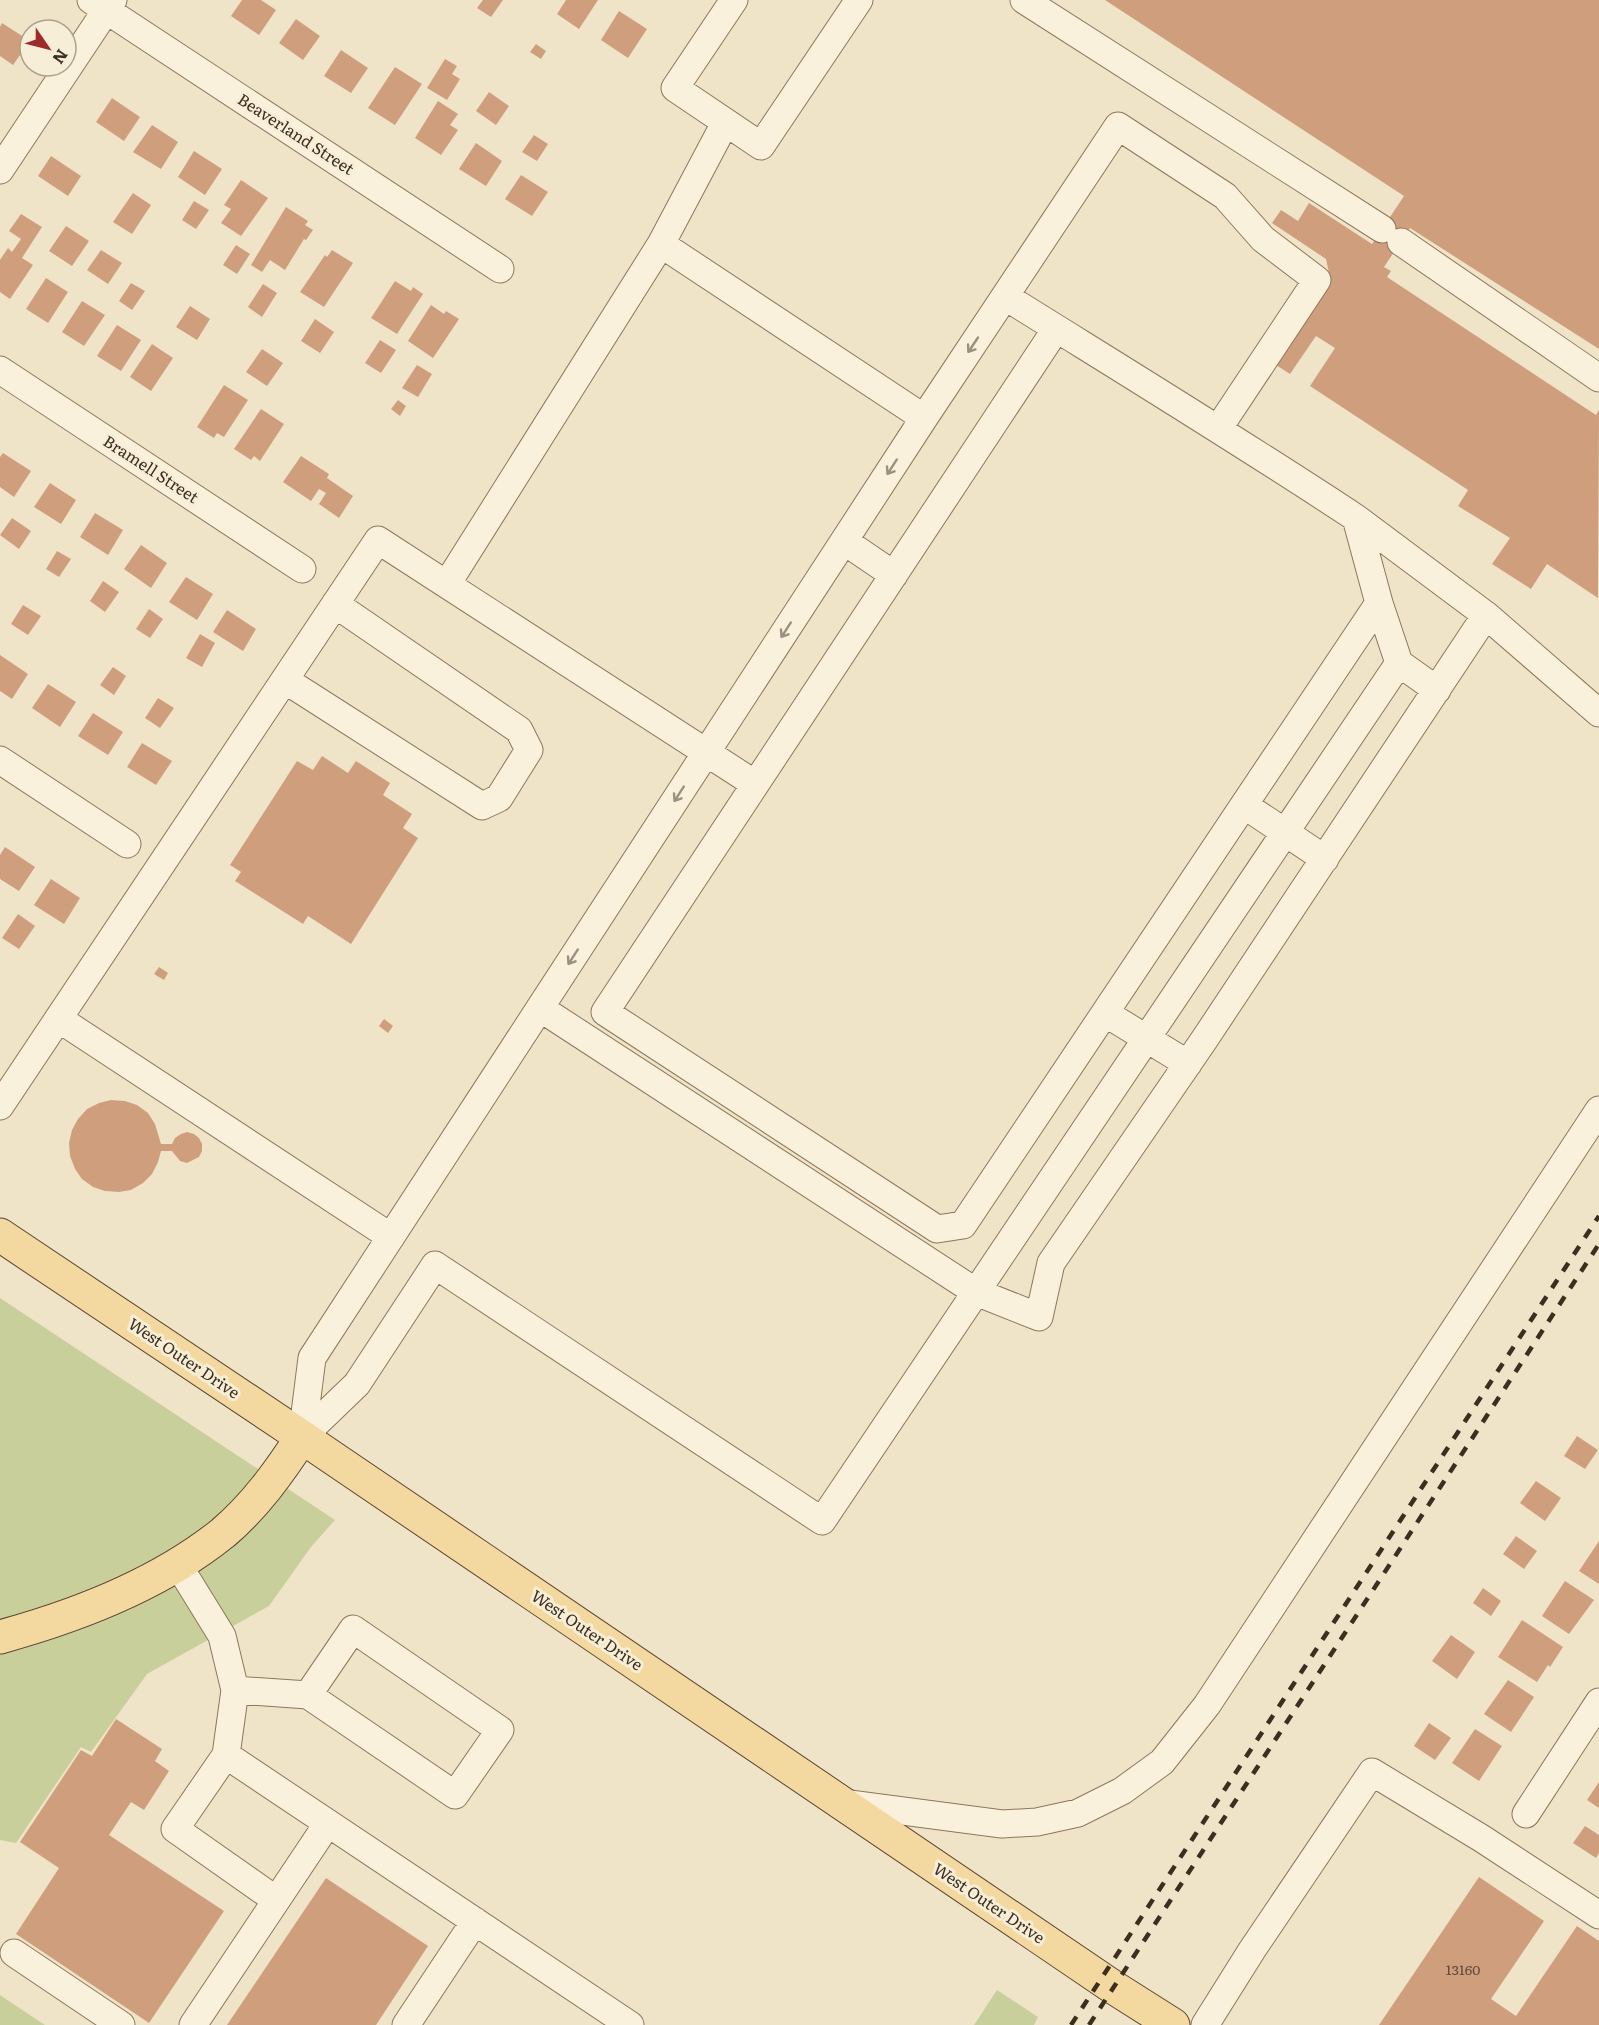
<svg xmlns="http://www.w3.org/2000/svg" width="1599" height="2025" font-family="Literata,serif">
  <style>
    .green { fill: #c9cf9b }
    .building { fill: #cf9f7d }
    .lines { fill: none; stroke-linecap: round; stroke-linejoin: round }
    .minor-casing { stroke: #8d765c; stroke-width: 29 }
    .major-casing { stroke: #5b4430; stroke-width: 35 }
    .minor { stroke: #faf1dc; stroke-width: 27 }
    .major { stroke: #f3d9a0; stroke-width: 33 }
    .rail { stroke: #3d2e20; stroke-width: 4.5; stroke-dasharray: 10 10; stroke-linecap: butt }
    .oneway { stroke: #9c907e }
    .labels { text-anchor: middle; stroke-width: 6; stroke-linejoin: round; paint-order: stroke }
    .number-label { font-size: 14px; fill: #624a37 }
    .street-label { font-size: 16px; fill: #3d2e20; stroke: #f7eed8 }
  </style>
  <rect width="100%" height="100%" fill="#f0e4c8"/>
  <path class="green" d="M 0,1298 L 335,1520 L 311,1547 L 269,1606 L 147,1674 L 91,1752 L 81,1747 L 16,1843 L 0,1840 Z
    M 997,1990 L 1038,2017 L 1034,2025 L 974,2025 Z
    M 0,1995 L 45,2025 L 0,2025 Z"/>
  <path class="building" d="M 242,0 L 261,0 L 276,10 L 259,35 L 231,16 Z
    M 483,0 L 503,0 L 491,17 L 477,8 Z
    M 566,0 L 598,0 L 579,29 L 557,14 Z
    M 1105,0 L 1599,0 L 1599,349 L 1410,228 L 1384,267 L 1391,271 L 1387,277 L 1596,415 L 1599,410 L 1598,598 L 1547,564 L 1531,589 L 1492,564 L 1510,538 L 1458,506 L 1468,490 L 1310,386 L 1335,348 L 1316,336 L 1290,374 L 1276,365 L 1331,282 L 1326,259 L 1272,223 L 1281,210 L 1298,221 L 1309,203 L 1372,244 L 1404,196 Z
    M 619,11 L 647,29 L 628,58 L 601,40 Z
    M 296,19 L 320,36 L 303,60 L 279,43 Z
    M 2,23 L 30,41 L 13,65 L 0,56 L 0,27 Z
    M 536,44 L 546,51 L 541,59 L 530,52 Z
    M 341,50 L 368,68 L 351,93 L 324,76 Z
    M 445,59 L 457,66 L 452,74 L 460,79 L 447,100 L 427,88 Z
    M 395,67 L 422,84 L 395,125 L 368,108 Z
    M 489,92 L 509,106 L 496,125 L 476,111 Z
    M 112,98 L 140,117 L 124,141 L 96,122 Z
    M 438,101 L 458,114 L 450,125 L 458,130 L 441,155 L 415,138 Z
    M 152,125 L 178,142 L 161,169 L 133,152 Z
    M 534,135 L 548,144 L 537,161 L 522,152 Z
    M 476,143 L 502,161 L 486,186 L 459,169 Z
    M 194,151 L 222,169 L 205,195 L 178,177 Z
    M 51,156 L 81,176 L 68,196 L 38,176 Z
    M 521,175 L 548,192 L 532,216 L 505,199 Z
    M 241,180 L 268,198 L 241,236 L 221,223 L 231,209 L 224,205 Z
    M 133,193 L 151,205 L 132,234 L 113,222 Z
    M 194,201 L 209,210 L 196,229 L 182,220 Z
    M 286,207 L 308,221 L 305,225 L 313,230 L 306,240 L 304,239 L 285,270 L 270,260 L 262,272 L 251,265 Z
    M 21,214 L 42,227 L 22,258 L 33,265 L 10,299 L 0,292 L 0,260 L 8,248 L 12,252 L 21,239 L 9,231 Z
    M 66,226 L 89,241 L 72,266 L 49,251 Z
    M 236,245 L 250,254 L 237,274 L 223,265 Z
    M 101,250 L 122,263 L 108,284 L 87,270 Z
    M 332,250 L 353,263 L 324,307 L 300,292 L 325,255 L 327,257 Z
    M 46,278 L 68,292 L 48,323 L 26,309 Z
    M 395,281 L 411,291 L 413,287 L 423,294 L 397,334 L 371,318 Z
    M 131,283 L 145,291 L 132,310 L 119,301 Z
    M 263,284 L 277,293 L 262,317 L 248,307 Z
    M 82,301 L 105,315 L 84,346 L 62,332 Z
    M 431,305 L 444,314 L 446,311 L 459,319 L 433,358 L 408,341 Z
    M 190,306 L 210,319 L 197,340 L 176,327 Z
    M 315,319 L 334,332 L 320,353 L 301,341 Z
    M 117,325 L 141,340 L 121,371 L 97,356 Z
    M 380,340 L 396,350 L 381,373 L 365,363 Z
    M 152,344 L 173,358 L 151,391 L 130,377 Z
    M 262,349 L 283,363 L 267,386 L 246,372 Z
    M 417,365 L 432,374 L 418,397 L 402,388 Z
    M 224,385 L 248,400 L 224,437 L 217,433 L 214,438 L 197,427 Z
    M 398,400 L 406,406 L 400,416 L 391,409 Z
    M 261,409 L 284,424 L 260,461 L 254,456 L 251,460 L 234,449 Z
    M 3,453 L 31,471 L 14,497 L 0,487 L 0,457 Z
    M 301,456 L 329,474 L 327,478 L 353,496 L 339,518 L 319,504 L 326,493 L 319,489 L 311,501 L 283,482 Z
    M 50,483 L 76,500 L 61,524 L 34,507 Z
    M 95,513 L 123,530 L 108,555 L 80,537 Z
    M 12,518 L 31,531 L 19,549 L 0,535 Z
    M 141,545 L 167,563 L 151,588 L 124,569 Z
    M 57,551 L 71,559 L 59,577 L 46,569 Z
    M 186,577 L 213,594 L 197,620 L 169,602 Z
    M 103,581 L 119,592 L 105,612 L 90,601 Z
    M 23,605 L 41,616 L 28,635 L 11,624 Z
    M 149,609 L 163,619 L 150,638 L 136,629 Z
    M 227,610 L 256,629 L 243,651 L 213,632 Z
    M 200,634 L 215,643 L 202,667 L 186,658 Z
    M 0,655 L 28,674 L 12,699 L 0,691 Z
    M 113,667 L 126,676 L 114,695 L 100,685 Z
    M 48,684 L 76,702 L 60,727 L 32,708 Z
    M 158,698 L 174,708 L 160,728 L 145,718 Z
    M 93,713 L 123,732 L 108,755 L 78,736 Z
    M 142,743 L 172,761 L 156,785 L 127,767 Z
    M 322,756 L 348,773 L 356,761 L 390,783 L 383,795 L 412,814 L 403,828 L 418,838 L 351,944 L 308,916 L 303,924 L 235,881 L 241,872 L 230,865 L 297,761 L 313,770 Z
    M 5,847 L 35,867 L 19,891 L 0,879 L 0,855 Z
    M 51,879 L 80,898 L 64,924 L 34,905 Z
    M 18,914 L 35,926 L 19,949 L 2,938 Z
    M 159,967 L 168,973 L 164,980 L 154,974 Z
    M 384,1019 L 393,1026 L 388,1033 L 379,1026 Z
    M 111,1100 L 125,1101 L 137,1105 L 148,1113 L 155,1124 L 161,1144 L 172,1144 L 175,1138 L 181,1134 L 187,1132 L 194,1134 L 199,1138 L 202,1144 L 202,1151 L 199,1157 L 187,1163 L 180,1161 L 172,1151 L 161,1151 L 158,1162 L 152,1174 L 143,1183 L 131,1190 L 119,1192 L 105,1191 L 93,1187 L 82,1179 L 75,1169 L 70,1156 L 69,1143 L 72,1130 L 78,1119 L 87,1109 L 99,1103 Z
    M 1577,1436 L 1598,1450 L 1585,1469 L 1564,1456 Z
    M 1536,1481 L 1561,1498 L 1545,1521 L 1520,1503 Z
    M 1516,1536 L 1537,1551 L 1524,1569 L 1503,1554 Z
    M 1599,1541 L 1599,1584 L 1579,1571 Z
    M 1565,1581 L 1594,1600 L 1569,1634 L 1542,1616 Z
    M 1483,1588 L 1501,1601 L 1491,1616 L 1473,1603 Z
    M 1522,1620 L 1563,1647 L 1550,1667 L 1548,1665 L 1537,1682 L 1498,1657 Z
    M 1451,1635 L 1475,1652 L 1457,1679 L 1432,1661 Z
    M 1508,1680 L 1534,1697 L 1511,1732 L 1484,1714 Z
    M 116,1719 L 162,1749 L 155,1761 L 169,1771 L 144,1810 L 131,1802 L 109,1835 L 224,1911 L 149,2023 L 16,1934 L 59,1868 L 20,1842 L 81,1750 L 92,1756 Z
    M 1429,1723 L 1451,1738 L 1435,1760 L 1414,1746 Z
    M 1475,1729 L 1502,1746 L 1479,1781 L 1452,1763 Z
    M 1599,1782 L 1599,1808 L 1587,1800 Z
    M 1585,1826 L 1599,1835 L 1599,1853 L 1596,1858 L 1573,1843 Z
    M 1479,1877 L 1544,1921 L 1491,1999 L 1516,2016 L 1577,1926 L 1599,1941 L 1599,2025 L 1379,2025 Z
    M 326,1878 L 428,1946 L 376,2025 L 227,2025 Z"/>
  <g class="lines">
    <g class="minor-casing">
      <path id="minor" d="M 91,0 L 500,269
        M 734,0 L 675,88 L 761,146 L 859,0
        M 1024,0 L 1382,229
        M 0,170 L 113,0
        M 1401,242 L 1599,378
        M 661,244 L 725,123
        M 1056,329 L 605,1012 L 937,1229 L 963,1225 L 1379,603
        M 0,370 L 302,569
        M 1356,518 L 1486,615 L 1599,713
        M 844,541 L 894,575
        M 447,584 L 661,244 L 924,418
        M 1399,663 L 1437,690
        M 285,680 L 482,806 L 499,798 L 529,750 L 519,730 L 335,604
        M 0,760 L 127,844
        M 1244,805 L 1325,859
        M 540,1008 L 976,1292 L 1039,1317 L 1051,1263 L 1204,1040 L 1486,615
        M 1105,1013 L 1188,1064
        M 59,1019 L 391,1237
        M 0,1106 L 378,540 L 755,784
        M 302,1437 L 357,1384 L 435,1265 L 822,1521 L 1399,663 L 1379,603 L 1356,518 C 1241,442 1123,370 1006,297
        M 302,1437 L 312,1358 L 924,418 L 1118,126 L 1225,196 L 1263,239 L 1317,280 L 1218,429
        M 177,1563 L 222,1636 L 235,1690 L 226,1755 L 630,2025
        M 235,1690 L 308,1695 L 455,1795 L 500,1730 L 353,1629 L 308,1695
        M 226,1755 L 175,1829 L 276,1900
        M 842,1803 L 1002,1824 L 1037,1822 L 1078,1813 L 1122,1791 L 1162,1762 L 1207,1705 L 1599,1110
        M 1526,1814 L 1599,1702
        M 14,1953 L 121,2025
        M 193,2025 L 328,1823
        M 406,2025 L 475,1921
        M 1205,2025 L 1252,1950 L 1372,1772 L 1481,1838 L 1599,1915"/>
    </g>
    <g class="major-casing">
      <path id="major" d="M 0,1235 L 302,1437 L 1113,1987 L 1173,2025
        M 0,1637 C 77,1616 161,1583 223,1533 C 255,1506 280,1471 302,1437"/>
    </g>
    <use href="#minor" class="minor"/>
    <use href="#major" class="major"/>
    <path class="rail" d="M 1071,2025 L 1599,1216
      M 1089,2025 L 1599,1244"/>
  </g>
  <defs><path id="oneway-shaft" d="M-6 0H5M1.5-3L5.5 0L1.5 3" fill="none" stroke-width="1.6" stroke-linecap="round" stroke-linejoin="round" transform="scale(1.5)"/></defs>
  <g class="oneway">
    <use href="#oneway-shaft" transform="translate(973 345) rotate(124)"/>
    <use href="#oneway-shaft" transform="translate(892 467) rotate(123)"/>
    <use href="#oneway-shaft" transform="translate(786 630) rotate(123)"/>
    <use href="#oneway-shaft" transform="translate(679 794) rotate(123)"/>
    <use href="#oneway-shaft" transform="translate(573 957) rotate(123)"/>
  </g>
  <g class="labels">
    <g class="number-label">
      <text x="1463" y="1975">13160</text>
    </g>
    <g class="street-label">
      <text transform="translate(296 134) rotate(33)" y="6">Beaverland Street</text>
      <text transform="translate(151 469) rotate(33)" y="6">Bramell Street</text>
      <text transform="translate(184 1358) rotate(34)" y="6">West Outer Drive</text>
      <text transform="translate(587 1630) rotate(34)" y="6">West Outer Drive</text>
      <text transform="translate(989 1903) rotate(34)" y="6">West Outer Drive</text>
    </g>
  </g>
  <g transform="translate(48 48) rotate(125)"><circle r="28" fill="#f7eed8" stroke="#ada18e" stroke-width="1.5"/>
  <path d="M0-4.5L10 22L0 15L-10 22Z" fill="#9e2a2b"/>
  <text y="-9" font-size="16" font-weight="bold" text-anchor="middle" fill="#3d2e20">N</text>
  </g>
</svg>
